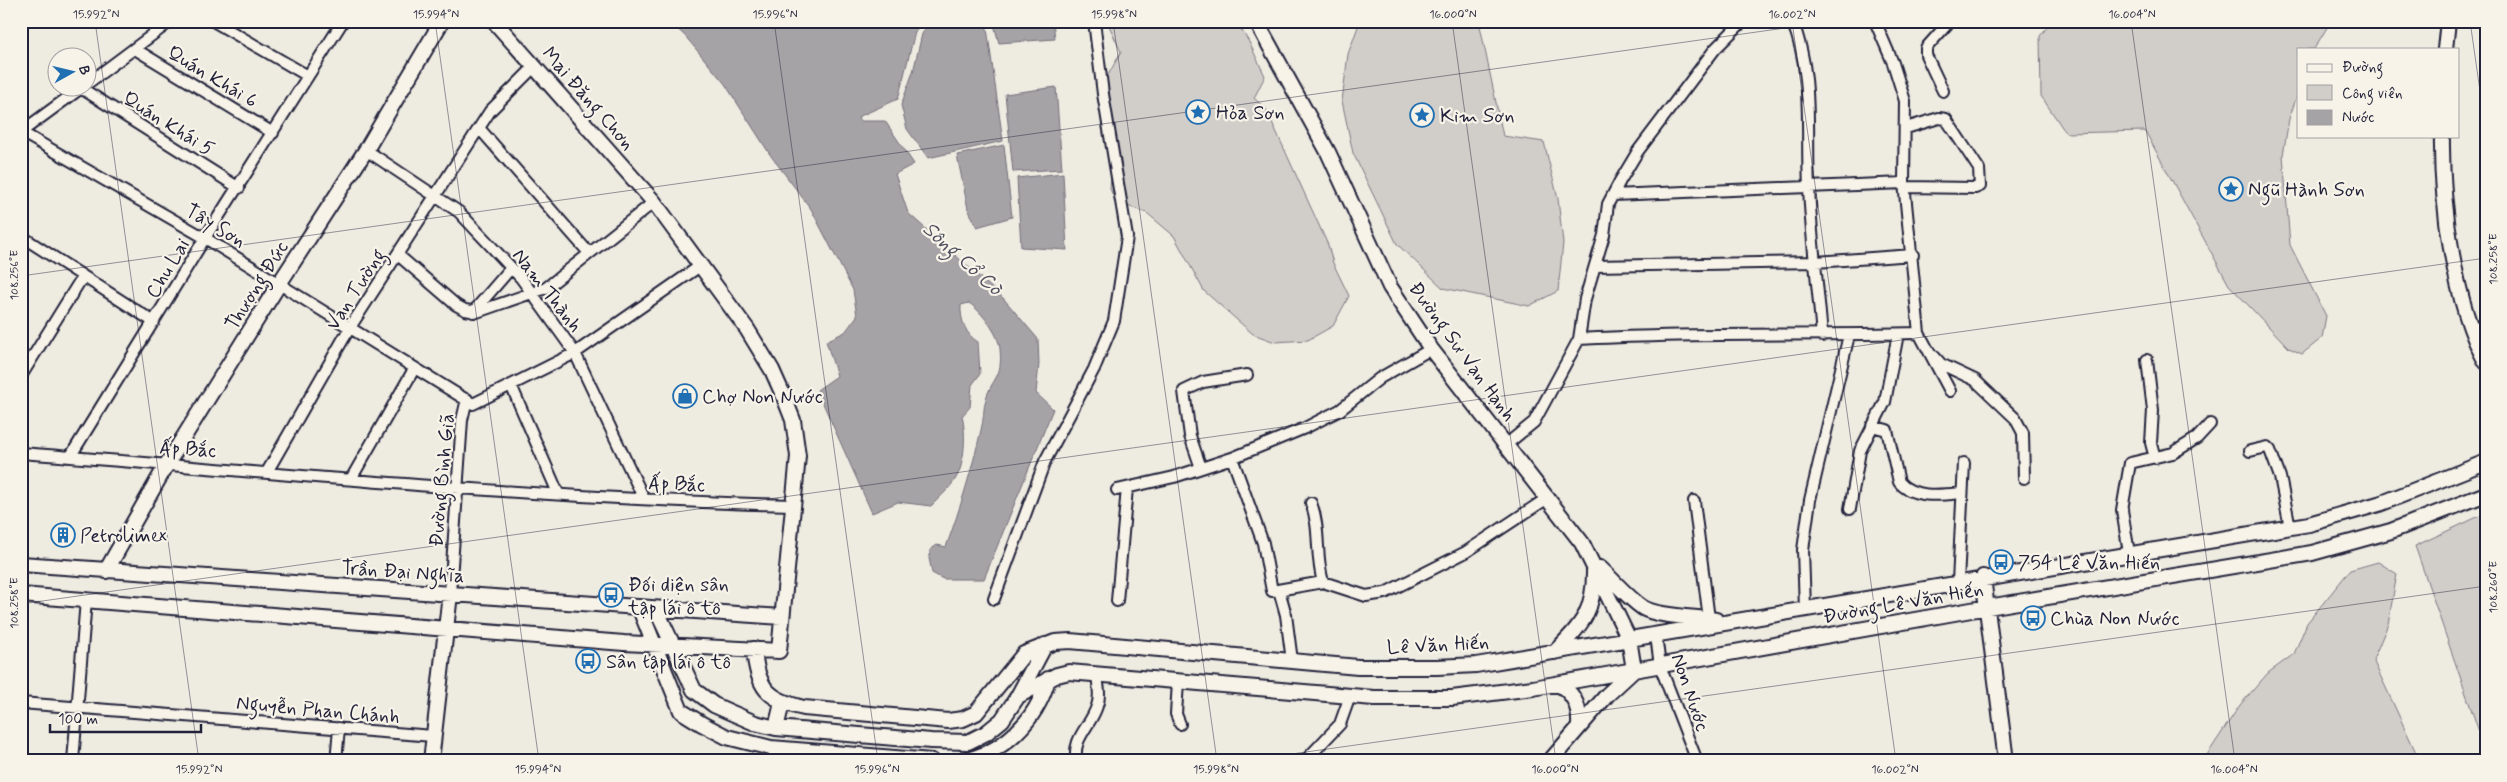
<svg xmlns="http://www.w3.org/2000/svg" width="2507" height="782" font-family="Mynerve,sans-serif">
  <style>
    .green { fill: #d1cdc9; stroke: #7a7882 }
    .water { fill: #a6a3a6; stroke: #716f7b }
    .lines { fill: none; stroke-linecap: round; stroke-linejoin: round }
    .street-casing { stroke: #22223b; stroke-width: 14 }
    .secondary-casing { stroke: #22223b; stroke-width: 18 }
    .street { stroke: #f7f3e8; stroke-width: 10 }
    .secondary { stroke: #f7f3e8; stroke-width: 14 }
    .ticks { fill: none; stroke: #22223b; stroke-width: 1; stroke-opacity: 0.45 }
    .labels { text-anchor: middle; stroke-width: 4.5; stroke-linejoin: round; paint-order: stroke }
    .street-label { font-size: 20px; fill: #22223b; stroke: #f7f3e8 }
    .poi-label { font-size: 20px; fill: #22223b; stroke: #f7f3e8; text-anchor: start }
    .water-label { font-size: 21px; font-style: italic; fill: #504f60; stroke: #f7f3e8 }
    .neatline { fill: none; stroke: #22223b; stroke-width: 2 }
    .ticks-label { font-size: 12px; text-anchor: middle; fill: #22223b }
  </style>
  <rect width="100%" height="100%" fill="#eeebe1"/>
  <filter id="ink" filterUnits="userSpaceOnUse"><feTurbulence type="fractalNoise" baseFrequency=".02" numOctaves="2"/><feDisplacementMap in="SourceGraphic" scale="10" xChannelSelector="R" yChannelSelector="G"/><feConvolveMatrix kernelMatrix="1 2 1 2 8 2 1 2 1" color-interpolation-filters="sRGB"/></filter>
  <g filter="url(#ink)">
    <path class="green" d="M 1107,21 L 1236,21 L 1249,42 L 1265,76 L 1254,98 L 1266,109 L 1328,245 L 1333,263 L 1349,296 L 1333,326 L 1308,340 L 1275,342 L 1253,334 L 1204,291 L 1174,236 L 1147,213 L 1116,202 L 1110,189 L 1113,145 L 1107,77 L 1121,52 Z
      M 1360,21 L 1479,21 L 1503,136 L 1544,142 L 1558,199 L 1563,243 L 1558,291 L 1529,306 L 1443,288 L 1397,244 L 1353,153 L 1342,101 L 1348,54 Z
      M 2052,21 L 2331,21 L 2314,49 L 2298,49 L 2298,93 L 2289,119 L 2283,155 L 2290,245 L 2326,316 L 2322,338 L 2302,354 L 2289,348 L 2229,285 L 2145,131 L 2066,133 L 2041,96 L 2040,36 Z
      M 2486,513 L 2486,752 L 2415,546 Z
      M 2378,562 L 2397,574 L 2388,624 L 2373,660 L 2420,761 L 2203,761 L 2240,705 L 2268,673 L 2294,654 L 2307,623 L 2350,570 Z"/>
    <path class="water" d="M 669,21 L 922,21 L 915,32 L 898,99 L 858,117 L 860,121 L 885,121 L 914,164 L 895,174 L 908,213 L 1003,298 L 1038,339 L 1039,364 L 1036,393 L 1053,409 L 984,579 L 943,579 L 932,573 L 929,558 L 930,550 L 937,545 L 946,547 C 960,509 972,469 981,430 C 984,420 983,409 986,399 C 992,377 1003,379 1000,349 C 999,334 981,311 969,303 L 961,305 C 960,320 966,335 978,342 L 980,374 L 972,385 L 970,407 L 962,416 C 966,431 965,458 959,472 C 954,485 941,496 931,506 L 898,502 L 872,513 L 817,390 L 837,376 L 826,341 L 845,332 L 857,316 L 853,290 L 811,209 L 771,156 L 725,84 L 685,36 Z
      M 930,21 L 986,21 L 1003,141 L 928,158 L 907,129 L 901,105 L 913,72 L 922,34 Z
      M 993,21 L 1053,21 L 1055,39 L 999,43 Z
      M 1056,87 L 1062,169 L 1013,172 L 1005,94 Z
      M 1004,145 L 1012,217 L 977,227 L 968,209 L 957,155 Z
      M 1063,173 L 1067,250 L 1021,247 L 1017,178 Z"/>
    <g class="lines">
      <g class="street-casing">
        <path id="street" d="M 213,21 L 308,76
          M 1792,21 C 1814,74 1806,131 1809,187 C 1811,237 1818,286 1822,336
          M 1875,21 L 1893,63 L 1905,101 L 1904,183 L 1919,333 L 1950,391
          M 21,24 L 25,21
          M 135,49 L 273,133
          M 88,83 L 171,21
          M 81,88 L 239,188
          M 1943,91 L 1926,55 L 1926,48 L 1950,21
          M 479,128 L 589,253
          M 21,132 L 205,238 L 473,404 L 575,353 L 700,266
          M 21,132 L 81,88
          M 366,150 L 459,212 L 521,278 L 575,353 L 644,499
          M 1905,187 L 1975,188 L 1980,186 L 1979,169 L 1946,119 L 1939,118 L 1906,128
          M 1613,195 L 1904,183
          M 21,236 L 154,322
          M 398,255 L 456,305 L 465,310 L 477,312 L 546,288 L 654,202
          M 1595,266 L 1816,262 L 1913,255
          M 473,312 L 511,268
          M 2472,330 L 2486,325
          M 1579,339 C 1692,332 1806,336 1919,333
          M 1934,356 L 1941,364 L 1975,380 L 2015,418 L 2023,433 L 2024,478
          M 2147,360 L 2153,410 L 2151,443 L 2155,458
          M 21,376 L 83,276
          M 511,385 L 558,493
          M 1872,426 L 1887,430 L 1899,482 C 1913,499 1942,495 1962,493
          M 1507,444 L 1534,422 L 1579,339 L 1585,299 L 1604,235 L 1608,204 L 1620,181 L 1638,151 L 1715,49 L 1743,21
          M 2250,451 L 2267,447 L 2270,450 L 2280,477 L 2290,527
          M 21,453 C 278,473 536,499 793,505
          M 70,457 L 205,238 L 343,21
          M 1232,458 L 1263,543 L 1272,591 L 1323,582 L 1366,596 L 1385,593 L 1466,552 L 1549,497
          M 1201,468 L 1190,436 L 1184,391 L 1203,382 L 1247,375
          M 267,472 L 349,329 L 490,111 L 535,66
          M 351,479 L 414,369
          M 1117,490 L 1174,477 L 1232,458 L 1305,428 L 1340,410 L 1380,378 L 1431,349
          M 1694,501 L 1709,619
          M 1311,503 C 1321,529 1315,555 1323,582
          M 1850,509 L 1860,451 L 1885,402 L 1898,334
          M 2129,553 L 2122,510 L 2130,463 L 2173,453 L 2197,438 L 2210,424
          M 1958,582 L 1964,463
          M 1279,590 L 1286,615 L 1292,661
          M 450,594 L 462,420 L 467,399
          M 994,599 L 1045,461 L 1094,369 L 1114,321 L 1127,237 L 1103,94 L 1094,21
          M 1117,601 L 1127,488
          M 1805,609 L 1803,550 L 1810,500 L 1849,335
          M 1656,635 L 1660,666 L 1697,761
          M 1178,682 L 1176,714 L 1180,724
          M 21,703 L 433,736
          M 73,761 L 86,600
          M 336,761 L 339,728
          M 1077,761 C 1071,739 1091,726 1097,706 C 1101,696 1098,686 1097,675
          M 1305,761 L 1340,724 L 1350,696"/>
      </g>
      <g class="secondary-casing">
        <path id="secondary" d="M 1256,21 L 1328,152 L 1390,287 L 1431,349 L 1582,543 L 1629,639 L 1634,670
          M 2445,49 L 2448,21
          M 2442,136 C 2441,202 2454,304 2486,362
          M 21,564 L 782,617
          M 1600,568 C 1614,581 1627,597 1643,608 C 1658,617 1697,617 1716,620
          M 106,571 L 167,464 L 279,284 L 366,150 L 442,21
          M 1983,577 L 2006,761
          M 21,595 L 624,643 L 779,651 L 798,456 L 793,420 L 784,397 L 772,370 L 747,329 L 654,202 L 494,21
          M 639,607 L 681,711 L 702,724 L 727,737 L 771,748 L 932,761
          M 656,609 L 694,690 L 714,705 L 732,713 L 755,723 L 776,728 L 931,741 L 968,742 L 986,733 L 1002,720 L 1018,696 L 1045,645
          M 754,649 C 757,687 767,700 804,708 L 948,721 L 963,719 L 976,713 L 1024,654 L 1055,642 L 1070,641 L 1358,667 L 1437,667 L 1476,665 L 2309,524 L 2382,503 L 2486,462
          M 1555,652 C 1583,623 1595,611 1594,568
          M 1558,684 C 1575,693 1580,708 1579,726
          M 1018,696 L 1057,675 L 1069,672 L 1374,698 L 1452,698 L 1533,688 L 1988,607 L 2312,553 L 2391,531 L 2486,494
          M 776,728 L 782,703
          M 431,761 L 450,594
          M 961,761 C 1003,754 1037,720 1048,679
          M 1550,761 L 1607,695 L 1634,670"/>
      </g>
      <use href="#street" class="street"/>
      <use href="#secondary" class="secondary"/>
    </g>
  </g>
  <path class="ticks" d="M 95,21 L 199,761M 435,21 L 539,761M 774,21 L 878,761M 1113,21 L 1217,761M 1452,21 L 1556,761M 1792,21 L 1896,761M 2131,21 L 2235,761M 2470,21 L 2486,133M 21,276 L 1835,21M 21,604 L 2486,258M 1242,761 L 2486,586"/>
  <defs>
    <g id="sight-ring" transform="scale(1.25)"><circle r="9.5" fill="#f7f3e8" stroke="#1f6fb2" stroke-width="1.5"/><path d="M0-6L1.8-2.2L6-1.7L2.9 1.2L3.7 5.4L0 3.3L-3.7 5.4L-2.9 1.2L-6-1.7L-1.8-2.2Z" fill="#1f6fb2"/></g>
    <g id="shop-ring" transform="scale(1.25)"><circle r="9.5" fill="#f7f3e8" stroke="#1f6fb2" stroke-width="1.5"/><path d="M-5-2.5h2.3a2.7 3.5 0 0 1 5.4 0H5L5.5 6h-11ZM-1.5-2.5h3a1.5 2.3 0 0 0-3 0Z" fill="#1f6fb2"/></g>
    <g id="building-ring" transform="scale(1.25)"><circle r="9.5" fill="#f7f3e8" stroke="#1f6fb2" stroke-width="1.5"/><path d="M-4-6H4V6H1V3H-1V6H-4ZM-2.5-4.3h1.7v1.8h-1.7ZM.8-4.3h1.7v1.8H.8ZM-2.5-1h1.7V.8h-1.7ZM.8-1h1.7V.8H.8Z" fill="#1f6fb2"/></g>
    <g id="bus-ring" transform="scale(1.25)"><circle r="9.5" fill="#f7f3e8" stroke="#1f6fb2" stroke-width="1.5"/><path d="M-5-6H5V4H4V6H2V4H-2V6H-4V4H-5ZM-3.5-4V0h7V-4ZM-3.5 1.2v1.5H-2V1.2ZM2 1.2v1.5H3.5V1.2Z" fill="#1f6fb2"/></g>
  </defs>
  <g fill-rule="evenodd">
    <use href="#sight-ring" x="1198" y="112"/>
    <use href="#sight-ring" x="1422" y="115"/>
    <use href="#sight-ring" x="2231" y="189"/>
    <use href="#shop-ring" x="685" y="396"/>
    <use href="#building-ring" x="63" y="535"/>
    <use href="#bus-ring" x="2001" y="562"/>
    <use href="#bus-ring" x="611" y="595"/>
    <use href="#bus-ring" x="2033" y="618"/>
    <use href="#bus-ring" x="588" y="661"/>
  </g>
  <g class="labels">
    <g class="street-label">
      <text transform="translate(213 76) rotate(31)" y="7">Quán Khái 6</text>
      <text transform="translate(589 98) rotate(49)" y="7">Mai Đăng Chơn</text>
      <text transform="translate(169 123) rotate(32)" y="7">Quán Khái 5</text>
      <text transform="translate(216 225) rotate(31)" y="7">Tây Sơn</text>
      <text transform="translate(167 268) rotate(-59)" y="7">Chu Lai</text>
      <text transform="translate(256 285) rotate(-58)" y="7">Thượng Đức</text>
      <text transform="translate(355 289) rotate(-57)" y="7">Vạn Tường</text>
      <text transform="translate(548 290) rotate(52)" y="7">Nam Thành</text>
      <text transform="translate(1463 351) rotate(54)" y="7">Đường Sư Vạn Hạnh</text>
      <text transform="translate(188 448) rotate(4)" y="7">Ấp Bắc</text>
      <text transform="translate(441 480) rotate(-85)" y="7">Đường Bình Giã</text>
      <text transform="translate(677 483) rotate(3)" y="7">Ấp Bắc</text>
      <text transform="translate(403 571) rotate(4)" y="7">Trần Đại Nghĩa</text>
      <text transform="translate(1903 602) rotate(-10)" y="7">Đường Lê Văn Hiến</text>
      <text transform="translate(1438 644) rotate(-3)" y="7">Lê Văn Hiến</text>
      <text transform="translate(1691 692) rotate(71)" y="7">Non Nước</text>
      <text transform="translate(318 709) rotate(5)" y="7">Nguyễn Phan Chánh</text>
    </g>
    <g class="poi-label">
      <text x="1216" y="119">Hỏa Sơn</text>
      <text x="1440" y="122">Kim Sơn</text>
      <text x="2248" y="196">Ngũ Hành Sơn</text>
      <text x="702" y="403">Chợ Non Nước</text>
      <text x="80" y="542">Petrolimex</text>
      <text x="2018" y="569">754 Lê Văn Hiến</text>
      <text x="628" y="591">Đối diện sân<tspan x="628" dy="23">tập lái ô tô</tspan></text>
      <text x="2050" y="625">Chùa Non Nước</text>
      <text x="606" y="668">Sân tập lái ô tô</text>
    </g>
    <g class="water-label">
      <text transform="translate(963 258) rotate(42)" y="7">Sông Cổ Cò</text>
    </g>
  </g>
  <rect width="2507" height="782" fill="none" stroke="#f7f3e8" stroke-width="55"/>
  <rect x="2297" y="48" width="162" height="90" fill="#f7f3e8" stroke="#a29fa3"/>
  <rect x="2307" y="64" width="25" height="8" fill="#f7f3e8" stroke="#a29fa3"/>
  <text x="2342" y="72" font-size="15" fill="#22223b">Đường</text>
  <rect x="2307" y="85" width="25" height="15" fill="#d1cdc9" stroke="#a29fa3"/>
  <text x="2342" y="98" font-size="15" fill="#22223b">Công viên</text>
  <rect x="2307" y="110" width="25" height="15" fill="#a6a3a6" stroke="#a29fa3"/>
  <text x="2342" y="122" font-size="15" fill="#22223b">Nước</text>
  <g transform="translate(72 72) rotate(82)"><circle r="24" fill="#f7f3e8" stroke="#a29fa3"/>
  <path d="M0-4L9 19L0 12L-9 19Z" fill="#1f6fb2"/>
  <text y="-8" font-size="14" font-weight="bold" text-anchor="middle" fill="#22223b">B</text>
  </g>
  <path d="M50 724v8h151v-8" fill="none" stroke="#22223b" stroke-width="2.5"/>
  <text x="58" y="724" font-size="15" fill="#22223b" stroke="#f7f3e8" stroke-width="4" paint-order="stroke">100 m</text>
  <rect x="28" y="28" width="2452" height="726" class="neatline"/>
  <g class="ticks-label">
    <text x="96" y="18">15.992°N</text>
    <text x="436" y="18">15.994°N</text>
    <text x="775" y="18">15.996°N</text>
    <text x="1114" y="18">15.998°N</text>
    <text x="1453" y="18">16.000°N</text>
    <text x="1792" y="18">16.002°N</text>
    <text x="2132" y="18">16.004°N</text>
    <text transform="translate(2493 259) rotate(-90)" y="4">108.258°E</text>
    <text transform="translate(14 275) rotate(-90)" y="4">108.256°E</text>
    <text transform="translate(2493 587) rotate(-90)" y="4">108.260°E</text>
    <text transform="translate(14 603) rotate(-90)" y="4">108.258°E</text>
    <text x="199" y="773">15.992°N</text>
    <text x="538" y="773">15.994°N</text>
    <text x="877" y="773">15.996°N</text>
    <text x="1216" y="773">15.998°N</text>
    <text x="1555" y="773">16.000°N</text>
    <text x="1895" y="773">16.002°N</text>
    <text x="2234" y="773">16.004°N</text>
  </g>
</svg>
